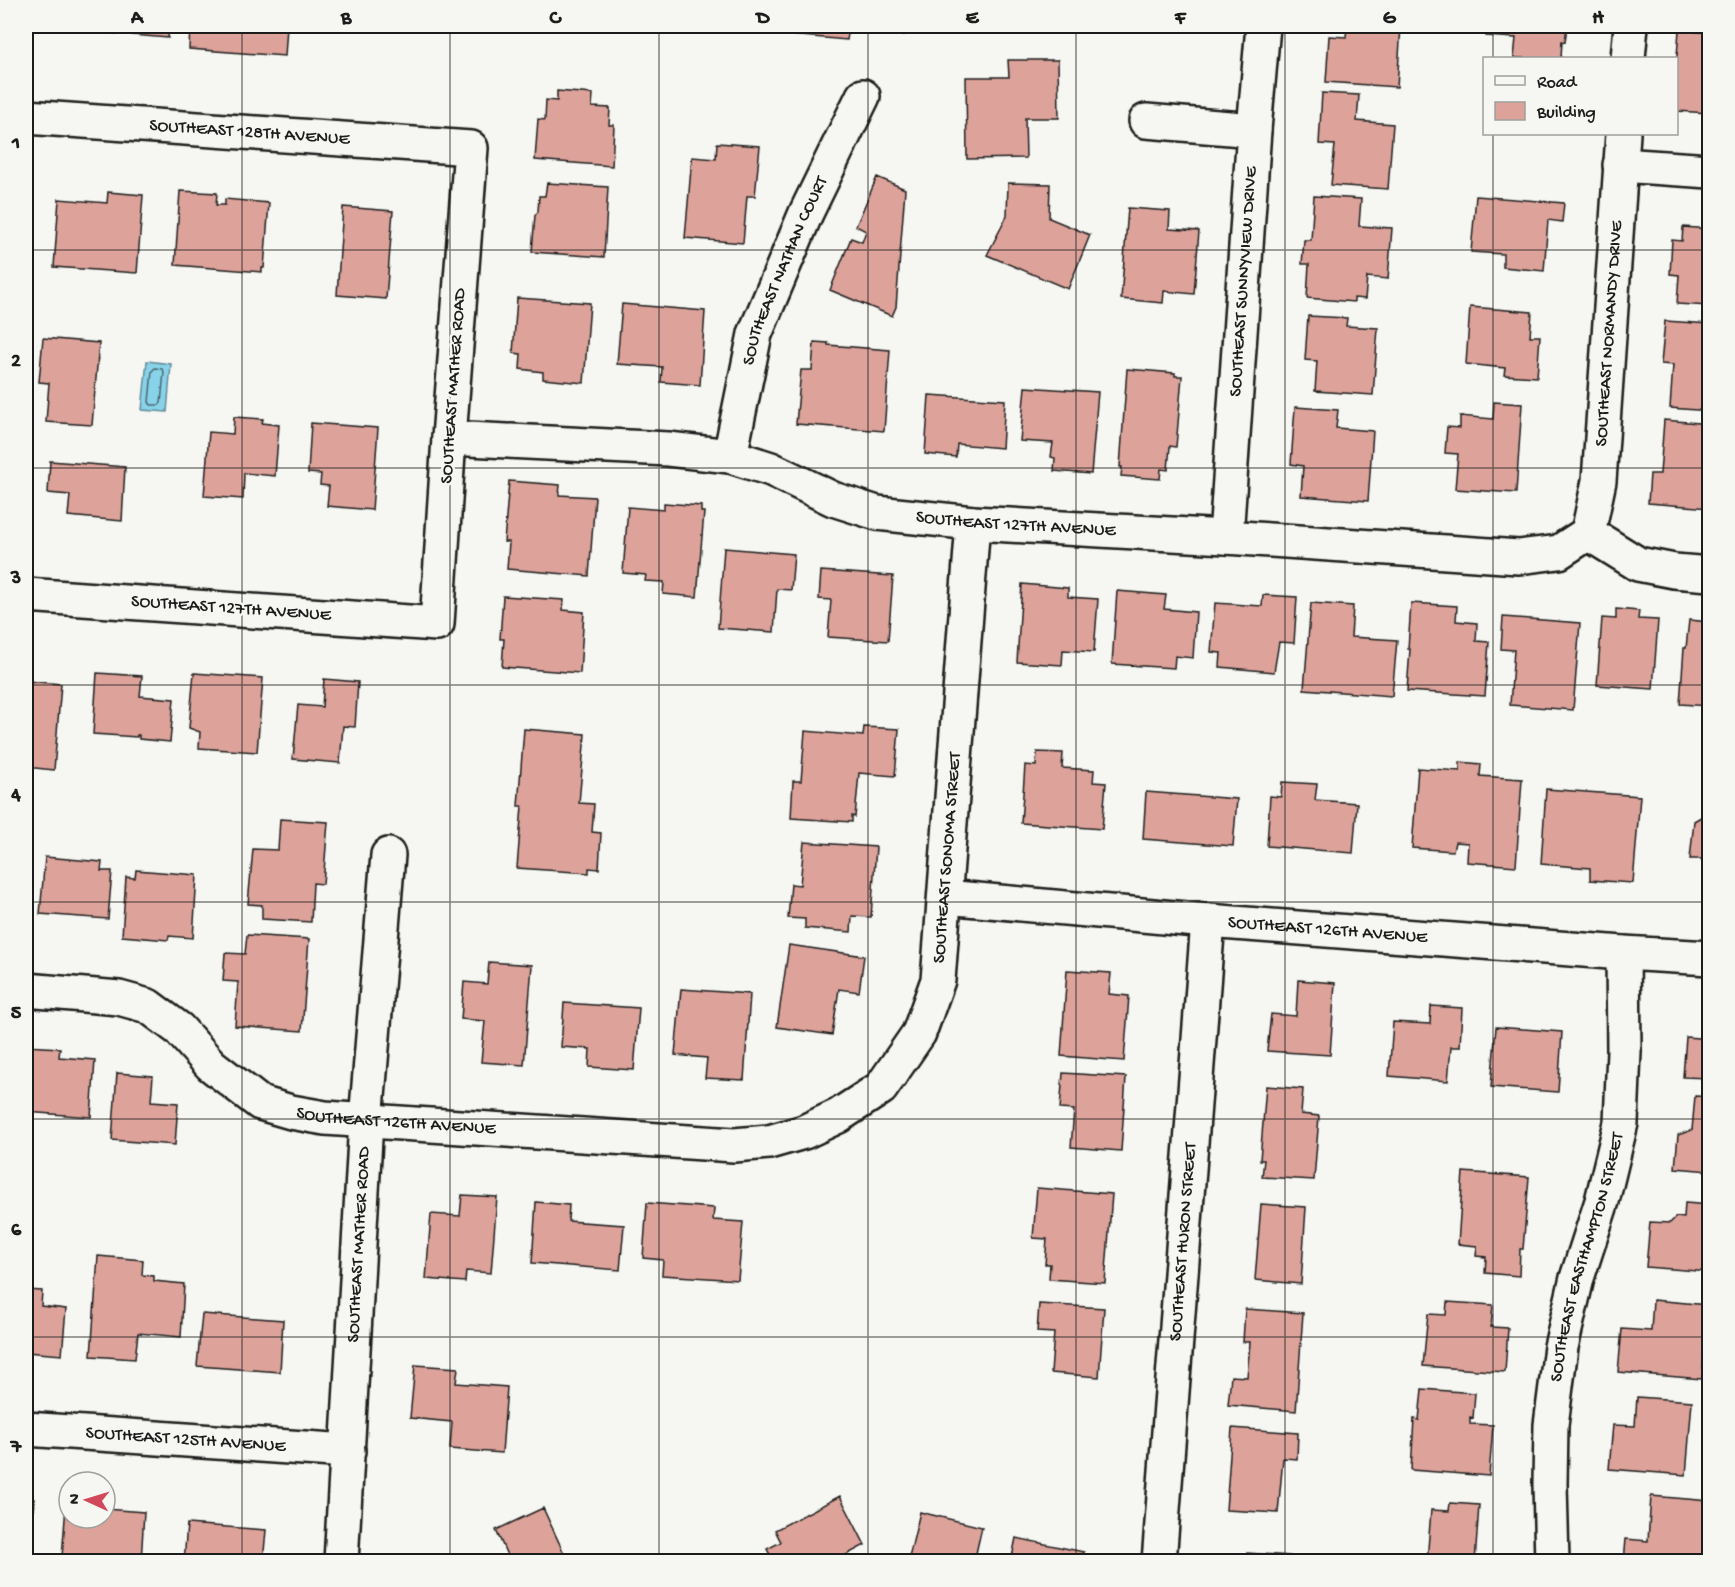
<svg xmlns="http://www.w3.org/2000/svg" width="1735" height="1587" font-family="'Gochi Hand',sans-serif">
	<style>
		.water { fill: #89d3ea; stroke: #5d8a98; stroke-width: 1.5 }
		.lines { fill: none; stroke-linecap: round; stroke-linejoin: round }
		.shore { stroke: #48656e; stroke-width: 1.5 }
		.building { fill: #dda39b; stroke: #1c1c1c; stroke-width: 1.5 }
		.minor-casing { stroke: #1c1c1c; stroke-width: 38 }
		.minor { stroke: #f6f6f2; stroke-width: 33 }
		.grid { fill: none; stroke: #1c1c1c; stroke-width: 1.5; stroke-opacity: 0.55 }
		.labels { text-anchor: middle; dominant-baseline: central; stroke-width: 5; stroke-linejoin: round; paint-order: stroke }
		.street-label { font-size: 18px; fill: #1c1c1c; stroke: #f6f6f2 }
		.neatline { fill: none; stroke: #1c1c1c; stroke-width: 2 }
		.grid-label { font-size: 20px; text-anchor: middle; font-weight: bold; fill: #1c1c1c }
	</style>
	<rect width="100%" height="100%" fill="#f6f6f2"/>
	<filter id="ink" filterUnits="userSpaceOnUse"><feTurbulence type="fractalNoise" baseFrequency=".0167" numOctaves="2"/><feDisplacementMap in="SourceGraphic" scale="12" xChannelSelector="R" yChannelSelector="G"/><feConvolveMatrix kernelMatrix="1 2 1 2 8 2 1 2 1" color-interpolation-filters="sRGB"/></filter>
	<g filter="url(#ink)">
		<path class="water" d="M 147,361 L 171,364 L 167,412 L 142,410 Z"/>
		<g class="lines">
			<path class="shore" d="M 155,368 L 162,369 L 164,372 L 161,403 L 159,405 L 151,405 L 149,402 L 152,371 Z"/>
		</g>
		<path class="building" d="M 79,26 L 120,26 L 120,34 L 79,30 Z
			M 134,26 L 169,26 L 168,38 L 133,35 Z
			M 190,26 L 287,26 L 285,56 L 189,49 Z
			M 791,26 L 849,26 L 847,40 L 790,35 Z
			M 871,26 L 940,26 L 939,31 L 905,29 L 904,35 L 870,32 Z
			M 1347,26 L 1401,26 L 1397,87 L 1326,82 L 1329,36 L 1346,37 Z
			M 1487,26 L 1567,26 L 1565,42 L 1562,41 L 1561,58 L 1514,58 L 1516,38 L 1486,36 Z
			M 1679,30 L 1710,33 L 1710,113 L 1676,111 L 1676,69 Z
			M 1008,60 L 1058,60 L 1059,118 L 1025,118 L 1026,158 L 967,159 L 966,77 L 1009,77 Z
			M 557,91 L 593,94 L 592,107 L 610,108 L 609,125 L 614,125 L 612,166 L 535,160 L 538,119 L 545,120 L 546,100 L 557,101 Z
			M 1322,93 L 1359,95 L 1357,121 L 1393,124 L 1388,189 L 1331,185 L 1335,145 L 1319,144 Z
			M 717,143 L 760,146 L 755,196 L 747,196 L 743,243 L 685,238 L 692,157 L 716,159 Z
			M 877,177 L 905,189 L 896,307 L 892,316 L 830,290 L 851,238 L 862,242 L 866,231 L 856,226 Z
			M 547,183 L 608,187 L 604,257 L 532,252 L 535,215 L 538,212 L 539,196 L 545,196 Z
			M 1008,183 L 1050,184 L 1049,218 L 1090,235 L 1068,289 L 987,255 L 1007,216 Z
			M 180,191 L 217,193 L 216,205 L 225,205 L 225,199 L 269,203 L 264,268 L 262,268 L 262,272 L 175,265 Z
			M 108,192 L 143,195 L 137,273 L 54,267 L 59,199 L 107,203 Z
			M 1314,196 L 1361,199 L 1359,226 L 1392,228 L 1388,279 L 1367,277 L 1365,299 L 1354,298 L 1354,302 L 1307,298 L 1309,264 L 1302,264 L 1304,240 L 1311,240 Z
			M 1476,196 L 1564,203 L 1562,222 L 1548,220 L 1544,271 L 1503,267 L 1503,254 L 1471,252 Z
			M 343,207 L 393,211 L 386,299 L 337,295 Z
			M 1128,208 L 1170,211 L 1169,229 L 1199,231 L 1194,294 L 1164,291 L 1163,303 L 1121,299 Z
			M 1683,227 L 1710,229 L 1710,306 L 1677,304 L 1679,275 L 1670,274 L 1672,240 L 1682,241 Z
			M 517,298 L 590,303 L 584,383 L 543,379 L 543,372 L 520,369 L 521,354 L 513,353 Z
			M 622,304 L 705,311 L 700,385 L 661,382 L 662,367 L 617,364 Z
			M 1470,307 L 1532,312 L 1530,336 L 1540,336 L 1537,377 L 1504,375 L 1505,368 L 1466,364 Z
			M 1308,316 L 1347,318 L 1346,326 L 1378,328 L 1373,395 L 1315,391 L 1317,361 L 1305,360 Z
			M 1665,321 L 1710,324 L 1710,411 L 1670,408 L 1673,365 L 1661,364 Z
			M 43,338 L 99,343 L 92,425 L 46,422 L 49,383 L 39,382 Z
			M 814,342 L 828,343 L 828,345 L 890,350 L 884,431 L 796,424 L 801,370 L 812,370 Z
			M 1127,369 L 1175,373 L 1175,376 L 1182,376 L 1176,447 L 1170,446 L 1168,470 L 1161,469 L 1160,479 L 1121,476 L 1122,467 L 1120,467 Z
			M 1025,387 L 1098,392 L 1091,474 L 1054,471 L 1055,458 L 1051,457 L 1053,443 L 1020,441 Z
			M 929,395 L 1005,400 L 1002,448 L 957,444 L 956,457 L 925,454 Z
			M 1494,402 L 1522,404 L 1516,493 L 1455,489 L 1458,454 L 1445,453 L 1447,427 L 1460,428 L 1460,416 L 1493,419 Z
			M 1295,407 L 1338,410 L 1336,428 L 1373,431 L 1368,501 L 1301,496 L 1303,466 L 1291,464 Z
			M 234,417 L 263,419 L 262,423 L 279,425 L 275,476 L 244,473 L 243,499 L 204,496 L 209,432 L 233,434 Z
			M 1664,420 L 1710,424 L 1710,508 L 1648,503 L 1650,474 L 1660,474 Z
			M 311,423 L 378,428 L 372,510 L 327,506 L 329,486 L 320,485 L 321,474 L 308,473 Z
			M 50,461 L 125,467 L 122,521 L 68,516 L 70,495 L 48,493 Z
			M 509,481 L 560,485 L 559,495 L 595,497 L 589,576 L 507,569 L 509,542 L 504,542 Z
			M 664,503 L 701,506 L 701,512 L 704,512 L 697,597 L 663,594 L 664,582 L 645,581 L 646,575 L 623,573 L 628,507 L 664,510 Z
			M 724,548 L 794,554 L 791,590 L 777,589 L 774,632 L 718,628 Z
			M 821,571 L 893,576 L 888,641 L 828,637 L 831,600 L 819,599 Z
			M 1022,584 L 1068,588 L 1068,597 L 1098,599 L 1094,652 L 1063,650 L 1062,665 L 1017,662 Z
			M 1117,591 L 1166,595 L 1164,609 L 1196,612 L 1193,658 L 1175,656 L 1174,668 L 1112,664 Z
			M 1263,595 L 1297,597 L 1294,643 L 1279,642 L 1274,672 L 1220,667 L 1221,653 L 1211,652 L 1215,603 L 1262,606 Z
			M 503,596 L 564,600 L 563,610 L 584,612 L 580,673 L 502,667 L 504,639 L 500,639 Z
			M 1311,603 L 1353,606 L 1351,637 L 1397,640 L 1392,696 L 1304,689 Z
			M 1411,603 L 1457,606 L 1456,621 L 1477,623 L 1476,641 L 1489,642 L 1485,696 L 1407,691 L 1410,649 L 1408,649 Z
			M 1616,609 L 1639,611 L 1638,619 L 1658,620 L 1653,689 L 1597,685 L 1602,618 L 1616,619 Z
			M 1503,617 L 1580,623 L 1573,710 L 1510,705 L 1514,650 L 1501,649 Z
			M 1689,620 L 1710,622 L 1710,706 L 1680,704 L 1684,648 L 1686,648 Z
			M 97,673 L 142,676 L 140,696 L 174,699 L 170,742 L 139,739 L 139,735 L 137,735 L 137,737 L 93,734 Z
			M 194,673 L 263,678 L 257,752 L 199,748 L 200,732 L 189,728 Z
			M 324,679 L 358,682 L 355,727 L 343,726 L 340,763 L 293,759 L 298,705 L 322,707 Z
			M 26,681 L 61,684 L 54,770 L 26,767 Z
			M 864,727 L 899,729 L 895,776 L 859,773 L 855,817 L 852,816 L 852,822 L 791,818 L 793,781 L 801,781 L 805,731 L 863,736 Z
			M 524,729 L 585,734 L 579,803 L 594,804 L 592,832 L 601,833 L 599,869 L 589,868 L 589,873 L 517,868 L 522,806 L 518,806 Z
			M 1037,752 L 1063,753 L 1062,768 L 1094,770 L 1093,782 L 1106,783 L 1102,829 L 1021,823 L 1025,765 L 1036,766 Z
			M 1460,762 L 1481,764 L 1480,776 L 1522,779 L 1516,866 L 1467,862 L 1468,843 L 1455,842 L 1453,851 L 1412,848 L 1418,768 L 1460,771 Z
			M 1282,782 L 1317,784 L 1315,800 L 1357,803 L 1353,853 L 1267,846 L 1270,796 L 1281,797 Z
			M 1546,789 L 1640,796 L 1633,883 L 1590,880 L 1590,868 L 1541,864 Z
			M 1146,792 L 1237,799 L 1233,846 L 1143,839 Z
			M 1707,797 L 1710,797 L 1710,862 L 1702,861 L 1703,859 L 1690,859 L 1694,821 L 1706,814 Z
			M 280,819 L 328,822 L 323,884 L 313,883 L 311,922 L 262,919 L 262,905 L 248,904 L 253,849 L 278,850 Z
			M 804,842 L 876,847 L 871,917 L 852,916 L 851,932 L 805,928 L 805,919 L 788,918 L 791,884 L 800,885 Z
			M 45,857 L 102,862 L 101,871 L 112,871 L 108,919 L 40,914 Z
			M 136,870 L 197,875 L 193,938 L 169,936 L 168,940 L 122,936 L 126,877 L 135,878 Z
			M 247,935 L 309,939 L 302,1031 L 235,1026 L 238,982 L 223,981 L 225,953 L 245,954 Z
			M 789,945 L 864,956 L 859,992 L 839,989 L 832,1035 L 777,1027 Z
			M 489,962 L 532,965 L 524,1065 L 481,1062 L 485,1021 L 461,1019 L 464,982 L 487,984 Z
			M 1067,970 L 1111,973 L 1109,994 L 1129,996 L 1124,1061 L 1061,1056 Z
			M 1298,980 L 1335,983 L 1330,1055 L 1267,1051 L 1271,1014 L 1296,1016 Z
			M 681,989 L 750,994 L 744,1080 L 705,1078 L 707,1058 L 675,1055 Z
			M 564,1003 L 639,1008 L 634,1070 L 589,1067 L 590,1049 L 561,1047 Z
			M 1431,1006 L 1462,1008 L 1460,1047 L 1451,1047 L 1448,1081 L 1389,1076 L 1393,1022 L 1430,1024 Z
			M 1496,1027 L 1562,1032 L 1558,1092 L 1491,1087 Z
			M 1686,1037 L 1710,1039 L 1710,1078 L 1683,1077 Z
			M 26,1046 L 60,1048 L 59,1057 L 95,1060 L 91,1117 L 26,1112 Z
			M 117,1073 L 153,1076 L 151,1101 L 178,1103 L 175,1145 L 112,1140 Z
			M 1063,1073 L 1126,1077 L 1121,1151 L 1071,1147 L 1074,1110 L 1060,1109 Z
			M 1266,1086 L 1303,1089 L 1301,1114 L 1319,1116 L 1314,1180 L 1262,1177 L 1264,1160 L 1260,1160 Z
			M 1695,1096 L 1710,1097 L 1710,1171 L 1675,1168 L 1678,1135 L 1692,1130 Z
			M 1463,1172 L 1529,1177 L 1523,1249 L 1520,1249 L 1519,1276 L 1485,1273 L 1486,1257 L 1476,1256 L 1477,1246 L 1458,1244 Z
			M 1037,1188 L 1112,1194 L 1105,1283 L 1049,1279 L 1050,1264 L 1045,1264 L 1047,1239 L 1033,1238 Z
			M 462,1195 L 497,1197 L 491,1273 L 466,1271 L 465,1282 L 426,1279 L 431,1214 L 460,1216 Z
			M 536,1202 L 569,1205 L 568,1221 L 624,1225 L 620,1270 L 532,1263 Z
			M 647,1203 L 714,1208 L 713,1220 L 743,1222 L 738,1280 L 662,1275 L 663,1260 L 643,1258 Z
			M 1685,1203 L 1710,1205 L 1710,1272 L 1646,1267 L 1650,1222 L 1670,1223 L 1676,1217 L 1684,1218 Z
			M 1261,1204 L 1306,1207 L 1301,1284 L 1255,1280 Z
			M 98,1256 L 143,1260 L 142,1275 L 154,1276 L 154,1281 L 184,1284 L 181,1337 L 138,1333 L 135,1359 L 91,1356 Z
			M 26,1290 L 42,1291 L 41,1306 L 66,1309 L 62,1355 L 26,1352 Z
			M 1653,1300 L 1708,1305 L 1702,1379 L 1618,1372 L 1622,1329 L 1651,1331 Z
			M 1447,1302 L 1493,1305 L 1491,1327 L 1508,1328 L 1505,1372 L 1423,1366 L 1428,1314 L 1446,1315 Z
			M 1039,1304 L 1104,1308 L 1099,1377 L 1051,1373 L 1054,1333 L 1037,1332 Z
			M 1245,1309 L 1303,1313 L 1296,1411 L 1228,1405 L 1231,1376 L 1247,1377 L 1250,1342 L 1243,1342 Z
			M 202,1314 L 283,1320 L 280,1372 L 197,1366 Z
			M 415,1365 L 458,1368 L 456,1383 L 507,1387 L 502,1453 L 450,1449 L 452,1422 L 410,1418 Z
			M 1422,1389 L 1475,1393 L 1473,1418 L 1470,1417 L 1470,1424 L 1493,1425 L 1489,1476 L 1411,1470 L 1414,1419 L 1419,1420 Z
			M 1637,1397 L 1692,1401 L 1686,1475 L 1609,1469 L 1613,1425 L 1635,1426 Z
			M 1232,1428 L 1298,1433 L 1297,1459 L 1283,1458 L 1278,1513 L 1226,1510 Z
			M 840,1496 L 865,1545 L 833,1562 L 774,1562 L 767,1549 L 781,1542 L 775,1530 Z
			M 1651,1496 L 1710,1501 L 1710,1562 L 1624,1562 L 1626,1539 L 1648,1541 Z
			M 26,1498 L 34,1499 L 30,1562 L 26,1562 Z
			M 1450,1503 L 1479,1505 L 1475,1562 L 1427,1562 L 1431,1510 L 1449,1511 Z
			M 66,1506 L 69,1506 L 69,1518 L 105,1518 L 105,1509 L 144,1512 L 141,1562 L 116,1562 L 62,1557 Z
			M 543,1508 L 568,1562 L 510,1562 L 496,1530 Z
			M 920,1512 L 982,1527 L 974,1562 L 908,1562 Z
			M 187,1524 L 266,1530 L 263,1562 L 184,1562 Z
			M 1016,1538 L 1084,1552 L 1082,1562 L 1011,1562 Z
			M 1247,1553 L 1290,1556 L 1290,1562 L 1236,1562 L 1246,1561 Z"/>
		<g class="lines">
			<g class="minor-casing">
				<g id="minor">
					<path d="M 1628,58 L 1631,26"/>
					<path id="s1" d="M 26,117 L 471,148 L 449,438 L 437,624 L 26,595"/>
					<path d="M 1146,121 L 1254,130"/>
					<path d="M 1620,165 L 1710,171"/>
					<path id="s2" d="M 449,438 L 668,449 L 730,456 L 771,469 L 833,499 L 877,513 L 973,523 L 1226,537 L 1519,557 L 1559,552 L 1588,533"/>
					<path id="s3" d="M 730,456 L 755,334 L 806,213 L 863,96"/>
					<path id="s4" d="M 1588,533 L 1599,481 L 1623,134"/>
					<path d="M 1588,533 L 1638,564 L 1674,571 L 1710,574"/>
					<path id="s5" d="M 1226,537 L 1254,130 L 1263,26"/>
					<path id="s6" d="M 945,897 L 1208,921 L 1623,953 L 1710,958"/>
					<path id="s7" d="M 26,990 L 119,998 L 148,1006 L 179,1029 L 211,1065 L 260,1103 L 291,1112 L 325,1118 L 734,1145 L 769,1142 L 804,1132 L 838,1116 L 881,1088 L 919,1033 L 938,980 L 973,523"/>
					<path id="s8" d="M 26,1429 L 348,1451"/>
					<path id="s9" d="M 341,1562 L 366,1121 L 388,855"/>
					<path id="s10" d="M 1159,1562 L 1208,921"/>
					<path id="s11" d="M 1552,1562 L 1550,1484 L 1551,1425 L 1561,1347 L 1577,1278 L 1602,1201 L 1621,1123 L 1624,1051 L 1623,953"/>
				</g>
			</g>
			<use href="#minor" class="minor"/>
		</g>
	</g>
	<path class="grid" d="M 242,26 L 242,1562M 450,26 L 450,1562M 659,26 L 659,1562M 868,26 L 868,1562M 1076,26 L 1076,1562M 1285,26 L 1285,1562M 1493,26 L 1493,58M 1493,134 L 1493,1562M 26,250 L 1710,250M 26,468 L 1710,468M 26,685 L 1710,685M 26,902 L 1710,902M 26,1119 L 1710,1119M 26,1337 L 1710,1337"/>
	<g class="labels">
		<g class="street-label">
			<text stroke="none"><textPath href="#s1" startOffset="224">SOUTHEAST 128TH AVENUE</textPath></text>
			<text stroke="none"><textPath href="#s3" startOffset="194">SOUTHEAST NATHAN COURT</textPath></text>
			<text stroke="none"><textPath href="#s5" startOffset="256">SOUTHEAST SUNNYVIEW DRIVE</textPath></text>
			<text stroke="none"><textPath href="#s4" startOffset="201">SOUTHEAST NORMANDY DRIVE</textPath></text>
			<text transform="translate(454 386) rotate(-86)">SOUTHEAST MATHER ROAD</text>
			<text stroke="none"><textPath href="#s2" startOffset="579">SOUTHEAST 127TH AVENUE</textPath></text>
			<text transform="translate(231 609) rotate(4)">SOUTHEAST 127TH AVENUE</text>
			<text stroke="none"><textPath href="#s7" startOffset="1155">SOUTHEAST SONOMA STREET</textPath></text>
			<text stroke="none"><textPath href="#s6" startOffset="384">SOUTHEAST 126TH AVENUE</textPath></text>
			<text stroke="none"><textPath href="#s7" startOffset="410">SOUTHEAST 126TH AVENUE</textPath></text>
			<text stroke="none"><textPath href="#s10" startOffset="321">SOUTHEAST HURON STREET</textPath></text>
			<text stroke="none"><textPath href="#s9" startOffset="318">SOUTHEAST MATHER ROAD</textPath></text>
			<text stroke="none"><textPath href="#s11" startOffset="309">SOUTHEAST EASTHAMPTON STREET</textPath></text>
			<text stroke="none"><textPath href="#s8" startOffset="160">SOUTHEAST 125TH AVENUE</textPath></text>
		</g>
	</g>
	<rect width="1735" height="1587" fill="none" stroke="#f6f6f2" stroke-width="66"/>
	<rect x="1483" y="57" width="195" height="78" fill="#f6f6f2" stroke="#9f9f9c" stroke-width="1.5"/>
	<rect x="1495" y="76" width="30" height="9" fill="#f6f6f2" stroke="#9f9f9c" stroke-width="1.5"/>
	<text x="1537" y="87" font-size="18" fill="#1c1c1c">Road</text>
	<rect x="1495" y="102" width="30" height="18" fill="#dda39b" stroke="#9f9f9c" stroke-width="1.5"/>
	<text x="1537" y="117" font-size="18" fill="#1c1c1c">Building</text>
	<g transform="translate(87 1500) rotate(274)"><circle r="28" fill="#f6f6f2" stroke="#9f9f9c" stroke-width="1.5"/>
	<path d="M0-4.5L10 22L0 15L-10 22Z" fill="#d1495b"/>
	<text y="-9" font-size="16" font-weight="bold" text-anchor="middle" fill="#1c1c1c">N</text>
	</g>
	<rect x="33" y="33" width="1669" height="1521" class="neatline"/>
	<g class="grid-label">
		<text x="137" y="23">A</text>
		<text x="346" y="23">B</text>
		<text x="555" y="23">C</text>
		<text x="763" y="23">D</text>
		<text x="972" y="23">E</text>
		<text x="1180" y="23">F</text>
		<text x="1389" y="23">G</text>
		<text x="1598" y="23">H</text>
		<text x="16" y="148">1</text>
		<text x="16" y="366">2</text>
		<text x="16" y="583">3</text>
		<text x="16" y="800">4</text>
		<text x="16" y="1018">5</text>
		<text x="16" y="1235">6</text>
		<text x="16" y="1452">7</text>
	</g>
</svg>
